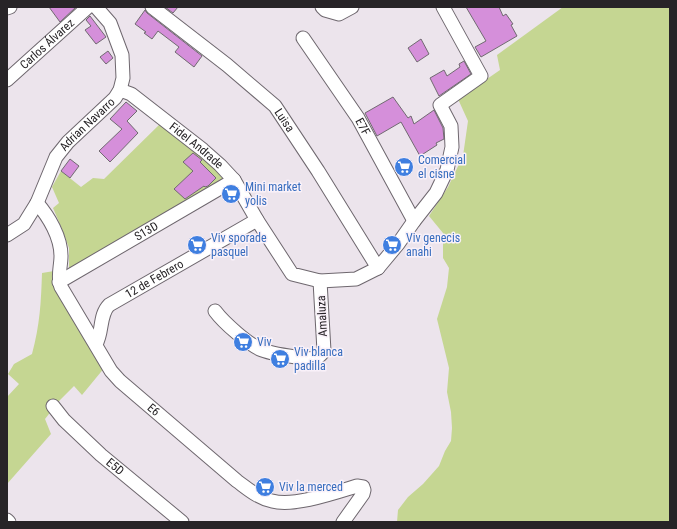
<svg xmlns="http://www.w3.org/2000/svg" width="677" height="529" font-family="'Roboto Condensed',sans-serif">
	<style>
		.green { fill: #c5d692 }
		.building { fill: #d58fda; stroke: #716a71 }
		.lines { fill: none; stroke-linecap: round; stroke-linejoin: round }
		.minor-casing { stroke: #6e676e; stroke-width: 15 }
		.minor { stroke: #fff; stroke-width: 13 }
		.labels { text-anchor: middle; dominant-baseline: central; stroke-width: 3; stroke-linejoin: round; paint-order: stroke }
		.street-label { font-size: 12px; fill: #272427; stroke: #f9f1f9 }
		.shop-label { font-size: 12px; fill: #366cbe; stroke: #f9f1f9; text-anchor: start }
	</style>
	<rect width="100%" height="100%" fill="#ece4ec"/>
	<path class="green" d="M 563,7 L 670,7 L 670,522 L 397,522 L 398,510 L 408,497 L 423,484 L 439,466 L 445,451 L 451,441 L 452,428 L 451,412 L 447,392 L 449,368 L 437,319 L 447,287 L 449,268 L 443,258 L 443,233 L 429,216 L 448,187 L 463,156 L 468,121 L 458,99 L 500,70 L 497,55 Z
		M 161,123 L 219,168 L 227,181 L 69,274 L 69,248 L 62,229 L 53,208 L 59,203 L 52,187 L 61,171 L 81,187 L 93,178 L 104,179 Z
		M 54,271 L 105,367 L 82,395 L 74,386 L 60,400 L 45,419 L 51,434 L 7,484 L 7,397 L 19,384 L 8,374 L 14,364 L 32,354 C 40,324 41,303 42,273 Z"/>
	<path class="building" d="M 49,7 L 76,7 L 60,22 Z
		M 165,7 L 178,7 L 173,13 Z
		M 466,7 L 499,7 L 503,16 L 506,14 L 513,24 L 511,25 L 517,36 L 481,57 L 475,47 L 486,41 Z
		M 145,10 L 147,13 L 202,56 L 194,67 L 175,52 L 179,47 L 158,31 L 152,39 L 144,33 L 146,32 L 135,24 Z
		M 90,16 L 106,37 L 96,44 L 85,30 L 91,26 L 86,20 Z
		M 421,39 L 429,54 L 417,62 L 408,48 Z
		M 108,51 L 113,58 L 106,64 L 100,57 Z
		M 464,61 L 471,74 L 439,96 L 430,78 L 444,70 L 447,76 L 460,67 L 459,64 Z
		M 393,97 L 408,118 L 411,116 L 414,124 L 434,110 L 443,128 L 444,139 L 436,143 L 437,145 L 420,156 L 401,122 L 377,136 L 365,113 Z
		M 126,102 L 137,111 L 127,121 L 138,133 L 110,162 L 99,151 L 122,129 L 110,119 Z
		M 193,153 L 202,160 L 200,162 L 216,178 L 208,186 L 205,187 L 204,186 L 185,199 L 174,189 L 193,171 L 183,162 Z
		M 70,159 L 79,166 L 70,178 L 61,171 Z"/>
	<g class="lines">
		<g class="minor-casing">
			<g id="minor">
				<path id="s1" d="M 152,7 L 227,65 L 275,106 L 318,171 L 378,268"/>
				<path d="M 322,7 L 325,10 L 339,14 L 352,7"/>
				<path d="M 7,8 L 10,7"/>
				<path id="s2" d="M 303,38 L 358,118 L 414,221"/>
				<path id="s3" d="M 7,80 L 88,7"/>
				<path id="s4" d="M 120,90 L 131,94 L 203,150 L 220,165 L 234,180 L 257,220 L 292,274 L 320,281 L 356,279 L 378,268 L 398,244 L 414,221 L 436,193 L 447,170 L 452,147 L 451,126 L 440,105 L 481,76 L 443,7"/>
				<path id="s5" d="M 37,203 C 49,217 61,237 61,256 C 61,267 57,277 61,287 L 111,371 L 120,381 L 237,481 C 248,489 258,498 272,501 C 294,507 334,493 357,486 L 363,487 L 364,490 L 363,494 L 343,522"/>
				<path id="s6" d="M 7,235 L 24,224 L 37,203 L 56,157 L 68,142 L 115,98 L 120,90 L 123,78 L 122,55 L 110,23 L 96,7"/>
				<path id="s7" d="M 59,282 L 234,180"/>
				<path d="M 215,311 C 224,323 249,345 262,350 C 275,355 297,357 311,359 C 318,358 320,356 324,351 L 320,281"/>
				<path id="s8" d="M 96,344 C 103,332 99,315 109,305 L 257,220"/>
				<path id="s9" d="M 53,406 L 64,420 L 101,455 L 182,522"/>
				<path d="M 7,520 L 9,522"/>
			</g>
		</g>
		<use href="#minor" class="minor"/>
	</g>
	<defs>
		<g id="supermarket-disc" transform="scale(1)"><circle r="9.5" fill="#3f7fe0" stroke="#f9f1f9"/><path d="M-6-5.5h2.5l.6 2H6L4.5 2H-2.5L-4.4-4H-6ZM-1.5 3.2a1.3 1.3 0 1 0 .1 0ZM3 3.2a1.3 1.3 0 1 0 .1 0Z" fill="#fff"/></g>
	</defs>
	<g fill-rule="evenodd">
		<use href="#supermarket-disc" x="404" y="167"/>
		<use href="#supermarket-disc" x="231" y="194"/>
		<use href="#supermarket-disc" x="197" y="245"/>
		<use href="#supermarket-disc" x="392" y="245"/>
		<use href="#supermarket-disc" x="243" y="342"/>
		<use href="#supermarket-disc" x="280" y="359"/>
		<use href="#supermarket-disc" x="265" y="487"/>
	</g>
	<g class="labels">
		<g class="street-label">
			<text stroke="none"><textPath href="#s3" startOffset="54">Carlos Álvarez</textPath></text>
			<text stroke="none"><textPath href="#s1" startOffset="175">Luisa</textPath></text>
			<text stroke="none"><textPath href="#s6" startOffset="140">Adrian Navarro</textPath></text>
			<text stroke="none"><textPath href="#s2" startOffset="107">E7F</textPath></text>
			<text stroke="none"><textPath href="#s4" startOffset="95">Fidel Andrade</textPath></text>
			<text stroke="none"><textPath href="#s7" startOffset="101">S13D</textPath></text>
			<text stroke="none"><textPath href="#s8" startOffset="94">12 de Febrero</textPath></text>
			<text transform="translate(322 316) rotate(-93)">Amaluza</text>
			<text stroke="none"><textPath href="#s5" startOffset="246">E6</textPath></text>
			<text stroke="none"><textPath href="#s9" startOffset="87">E5D</textPath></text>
		</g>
		<g class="shop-label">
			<text x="418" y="160">Comercial<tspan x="418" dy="14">el cisne</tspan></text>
			<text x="245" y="187">Mini market<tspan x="245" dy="14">yolis</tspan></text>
			<text x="211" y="238">Viv sporade<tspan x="211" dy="14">pasquel</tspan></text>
			<text x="406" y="238">Viv genecis<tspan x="406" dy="14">anahi</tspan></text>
			<text x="257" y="342">Viv</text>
			<text x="294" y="352">Viv blanca<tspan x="294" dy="14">padilla</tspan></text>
			<text x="279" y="487">Viv la merced</text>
		</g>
	</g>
	<rect width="677" height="529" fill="none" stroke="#272427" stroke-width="16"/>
</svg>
